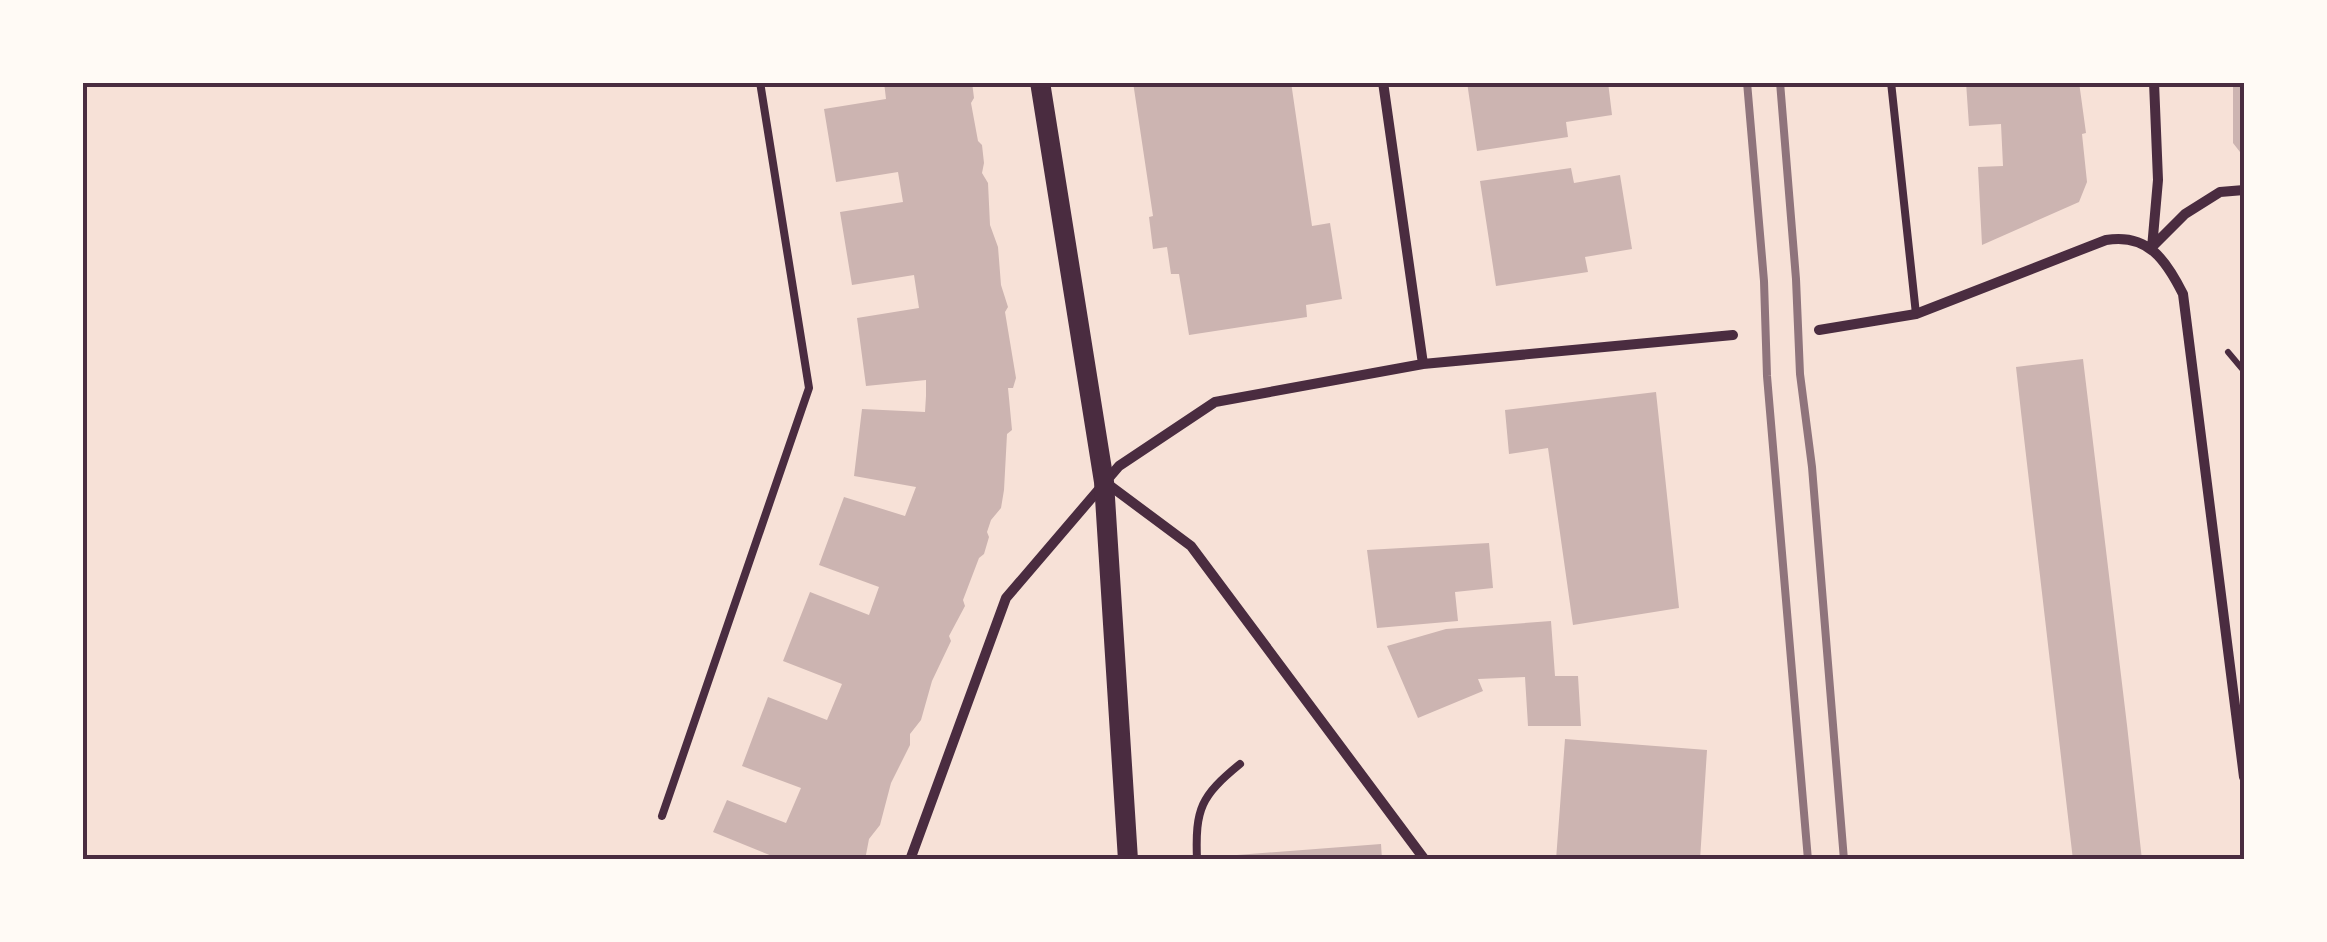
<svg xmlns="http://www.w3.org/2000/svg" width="2327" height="942" font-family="'Exo 2',sans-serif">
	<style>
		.building { fill: #ccb4b1 }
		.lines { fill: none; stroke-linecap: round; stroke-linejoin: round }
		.path { stroke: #4a2c40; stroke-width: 6 }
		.service { stroke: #4a2c40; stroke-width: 8 }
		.minor { stroke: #4a2c40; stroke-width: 10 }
		.secondary { stroke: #4a2c40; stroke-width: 20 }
		.rail { stroke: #8f747c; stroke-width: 8 }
		.neatline { fill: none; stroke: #4a2c40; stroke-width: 4 }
	</style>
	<rect width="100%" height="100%" fill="#f7e1d7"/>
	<path class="building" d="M 884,82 L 972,82 L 974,98 L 971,103 L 978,141 L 982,145 L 984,163 L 982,173 L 988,183 L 990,225 L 998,247 L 1001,285 L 1008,307 L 1005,312 L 1016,378 L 1013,388 L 1008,388 L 1012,430 L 1007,434 L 1004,490 L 1001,508 L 991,520 L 987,532 L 989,537 L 984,554 L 979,558 L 963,600 L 965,606 L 949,636 L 951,641 L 932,681 L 921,720 L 910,734 L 910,745 L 891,783 L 880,825 L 869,839 L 865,860 L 782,860 L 713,832 L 727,800 L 786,823 L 801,788 L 742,766 L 768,697 L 827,720 L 842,684 L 783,661 L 810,592 L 869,615 L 879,587 L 819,565 L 844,497 L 905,516 L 916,487 L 854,476 L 862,409 L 925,412 L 926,396 L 926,380 L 866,386 L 857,318 L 919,308 L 914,275 L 852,285 L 840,212 L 903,202 L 898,172 L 836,182 L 824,109 L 886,99 Z
		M 1133,82 L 1291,82 L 1312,226 L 1330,223 L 1342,299 L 1306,305 L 1307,317 L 1189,335 L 1179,274 L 1171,274 L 1167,247 L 1153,249 L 1149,217 L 1153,216 Z
		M 1467,82 L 1608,82 L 1612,115 L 1566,122 L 1568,137 L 1477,151 Z
		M 1966,82 L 2079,82 L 2086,133 L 2082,134 L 2087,182 L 2079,202 L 1982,245 L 1978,167 L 2003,166 L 2001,124 L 1969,126 Z
		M 2233,82 L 2244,82 L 2244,152 L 2240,152 L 2233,143 Z
		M 1571,168 L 1574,183 L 1620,175 L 1632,249 L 1585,257 L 1588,272 L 1496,286 L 1480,181 Z
		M 2083,359 L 2127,725 L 2142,860 L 2073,860 L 2021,412 L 2016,367 Z
		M 1656,392 L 1679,608 L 1573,625 L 1548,448 L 1509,454 L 1505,410 Z
		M 1489,543 L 1493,588 L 1455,592 L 1458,621 L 1377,628 L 1367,550 Z
		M 1551,621 L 1555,676 L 1578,676 L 1581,726 L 1528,726 L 1525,677 L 1478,679 L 1483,691 L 1418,718 L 1387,646 L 1446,629 Z
		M 1565,739 L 1707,750 L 1700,860 L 1653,856 L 1653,860 L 1556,860 Z
		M 1381,844 L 1382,860 L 1224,860 L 1224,856 Z"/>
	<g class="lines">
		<path class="path" d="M 2228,352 L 2244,371"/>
		<path class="service" d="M 1891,82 L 1916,314
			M 662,816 L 809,388 L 760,82
			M 1197,860 C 1195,808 1201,796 1240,764"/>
		<path class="minor" d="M 1383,82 L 1423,364
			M 2152,247 L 2185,214 L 2220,192 L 2244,190
			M 2152,248 L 2158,180 L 2154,82
			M 1819,330 L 1916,314 L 2106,240 C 2148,233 2166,260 2183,294 L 2244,777
			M 1105,482 L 1191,546 L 1425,860
			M 910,860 L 1006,598 L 1119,466 L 1215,402 L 1423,364 L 1733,335"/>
		<path class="secondary" d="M 1040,82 L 1104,482 L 1128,860"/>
		<path class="rail" d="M 1747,82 L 1764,281 L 1767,376 L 1808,860
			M 1780,82 L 1796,279 L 1800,374 L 1812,467 L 1844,860"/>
	</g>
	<rect width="2327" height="942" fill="none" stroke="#fffaf5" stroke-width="170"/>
	<rect x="85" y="85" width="2157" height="772" class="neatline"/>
</svg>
